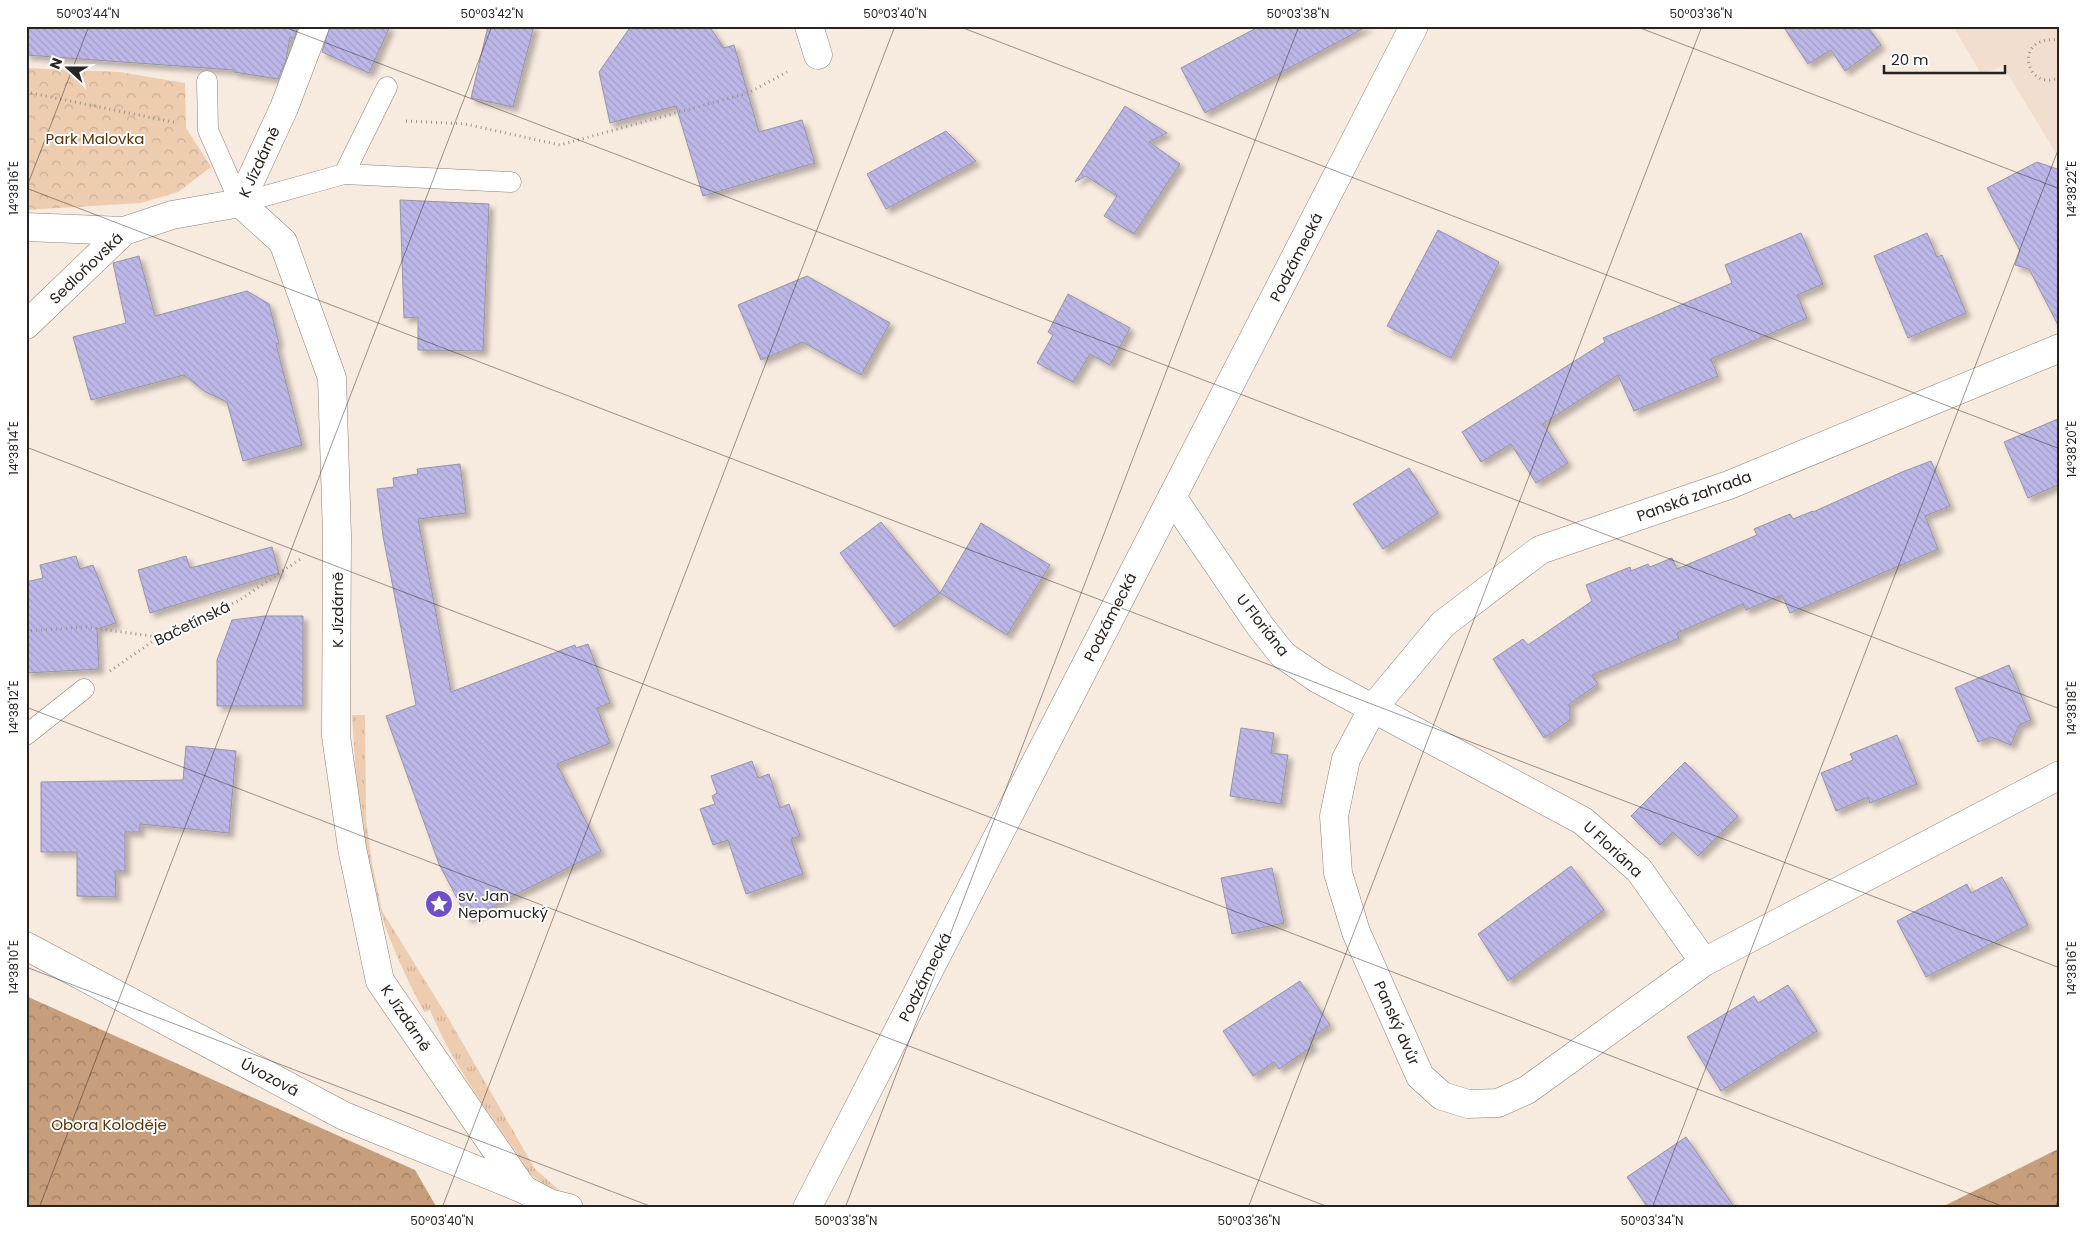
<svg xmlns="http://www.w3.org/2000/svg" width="2086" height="1234" font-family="Poppins,sans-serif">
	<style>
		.built { fill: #f2dece }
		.grass { fill: url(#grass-tufts) }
		.forest { fill: url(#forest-crowns) }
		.park { fill: url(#park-crowns) }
		.building { fill: url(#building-back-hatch); stroke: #9695a3; filter: url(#shadow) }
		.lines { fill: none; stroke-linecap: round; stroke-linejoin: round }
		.service-casing { stroke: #8c8077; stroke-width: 21 }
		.minor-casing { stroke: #8c8077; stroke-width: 29 }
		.path { stroke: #9b928a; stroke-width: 3; stroke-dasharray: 1 4; stroke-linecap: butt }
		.service { stroke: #fff; stroke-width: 20 }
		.minor { stroke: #fff; stroke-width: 28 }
		.ticks { fill: none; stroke: #27231f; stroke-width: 1; stroke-opacity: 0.45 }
		.labels { text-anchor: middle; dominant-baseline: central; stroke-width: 4; stroke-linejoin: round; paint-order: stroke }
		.park-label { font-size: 15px; fill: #583003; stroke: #fff }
		.street-label { font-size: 15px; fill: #27231f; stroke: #fff }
		.poi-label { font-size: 15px; fill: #27231f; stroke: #fff; text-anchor: start }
		.neatline { fill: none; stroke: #27231f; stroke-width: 2 }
		.ticks-label { font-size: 12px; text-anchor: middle; fill: #27231f }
	</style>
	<defs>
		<pattern id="grass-tufts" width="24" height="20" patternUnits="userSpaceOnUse" patternTransform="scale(1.25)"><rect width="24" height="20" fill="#edccb0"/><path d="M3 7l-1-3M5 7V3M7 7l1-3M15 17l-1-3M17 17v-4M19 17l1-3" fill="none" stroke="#cbaf97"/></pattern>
		<pattern id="forest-crowns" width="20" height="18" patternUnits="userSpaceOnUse" patternTransform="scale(1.25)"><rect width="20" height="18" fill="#c79e7b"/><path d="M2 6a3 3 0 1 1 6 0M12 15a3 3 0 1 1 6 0" fill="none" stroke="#a28064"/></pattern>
		<pattern id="park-crowns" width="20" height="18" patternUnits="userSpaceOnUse" patternTransform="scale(1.25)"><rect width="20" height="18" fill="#edccb0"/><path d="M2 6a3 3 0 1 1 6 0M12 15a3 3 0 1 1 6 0" fill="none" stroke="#cbaf97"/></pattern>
		<pattern id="building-back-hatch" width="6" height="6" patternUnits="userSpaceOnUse" patternTransform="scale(1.25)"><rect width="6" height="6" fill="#bdb7e8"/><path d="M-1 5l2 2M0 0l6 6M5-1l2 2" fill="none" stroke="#a29dc7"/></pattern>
		<filter id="shadow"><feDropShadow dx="4.5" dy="4.5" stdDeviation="2.5" flood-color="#0004"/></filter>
	</defs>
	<rect width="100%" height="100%" fill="#f7eadf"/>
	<path class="built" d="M 1953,26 L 2060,26 L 2060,160 L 2003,66 L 1981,74 Z"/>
	<path class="grass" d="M 352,715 L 365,715 L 366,820 L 372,863 L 382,911 L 450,1021 L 535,1169 L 560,1191 C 544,1186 532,1176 520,1165 L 523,1162 C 489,1113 453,1065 430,1010 L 424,1012 C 407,979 391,946 380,910 C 361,848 356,781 352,715 Z"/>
	<path class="forest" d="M 26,996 L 415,1170 L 437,1208 L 26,1208 Z
		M 2060,1148 L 2060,1208 L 1940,1208 Z"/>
	<path class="park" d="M 26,68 L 119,72 L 185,83 L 186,128 L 211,167 L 178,192 L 141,203 L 26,210 Z"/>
	<path class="building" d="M 26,26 L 298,26 L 294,39 L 290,37 L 286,60 L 278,79 L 234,72 L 234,70 L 26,55 Z
		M 330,26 L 390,26 L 369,73 L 322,52 Z
		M 488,26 L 534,26 L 513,107 L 471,98 Z
		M 631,26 L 709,26 L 724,48 L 734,45 L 759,132 L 802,120 L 815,163 L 703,196 L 676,106 L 610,123 L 599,72 Z
		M 1260,26 L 1368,26 L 1205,113 L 1181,68 Z
		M 1783,26 L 1867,26 L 1881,45 L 1845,71 L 1831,50 L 1808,64 Z
		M 1125,106 L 1167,133 L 1149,142 L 1180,164 L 1134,234 L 1104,216 L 1117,196 L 1086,176 L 1075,182 Z
		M 946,131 L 976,161 L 886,209 L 867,174 Z
		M 2037,162 L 2060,170 L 2060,329 L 2029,269 L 2015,265 L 2020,251 L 1987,188 Z
		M 400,200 L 489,204 L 483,351 L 418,350 L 418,317 L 404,318 Z
		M 1438,230 L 1499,262 L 1451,358 L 1387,326 Z
		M 1801,233 L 1823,284 L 1797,295 L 1807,318 L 1711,359 L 1718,376 L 1634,411 L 1618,375 L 1543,424 L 1568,463 L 1536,483 L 1511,444 L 1481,462 L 1462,432 L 1605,342 L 1603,338 L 1732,283 L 1725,265 Z
		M 1927,233 L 1937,257 L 1942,255 L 1966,313 L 1908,338 L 1874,256 Z
		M 139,256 L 155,316 L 247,291 L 269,304 L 279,343 L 276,344 L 302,445 L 243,461 L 227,402 L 204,391 L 184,375 L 91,400 L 73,337 L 126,323 L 113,263 Z
		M 807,276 L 890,323 L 861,375 L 803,342 L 761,360 L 738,305 Z
		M 1068,294 L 1130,328 L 1110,365 L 1090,354 L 1073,382 L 1037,363 L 1053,335 L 1048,332 Z
		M 2060,418 L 2060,484 L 2028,498 L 2004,442 Z
		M 1931,461 L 1950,506 L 1925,516 L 1938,549 L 1790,613 L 1782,595 L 1746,610 L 1743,604 L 1677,633 L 1679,638 L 1592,675 L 1598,684 L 1568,705 L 1570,707 L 1570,720 L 1544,738 L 1493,659 L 1523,639 L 1528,645 L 1592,601 L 1586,585 L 1630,567 L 1631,571 L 1648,564 L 1650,567 L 1672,558 L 1677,569 L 1757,535 L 1754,529 L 1790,514 L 1793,519 L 1813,511 L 1813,512 L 1902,472 Z
		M 460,464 L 466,513 L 418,519 L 451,692 L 575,645 L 576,648 L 588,644 L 610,703 L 597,708 L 610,743 L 557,764 L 601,851 L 468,919 L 439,864 L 386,716 L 416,705 L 383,536 L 377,489 L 394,487 L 393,478 L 418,474 L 417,469 Z
		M 1409,468 L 1438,513 L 1383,549 L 1353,504 Z
		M 881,522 L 940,593 L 894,627 L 840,553 Z
		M 981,523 L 1050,565 L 1007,635 L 940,593 Z
		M 272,547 L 279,573 L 150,613 L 138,570 L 186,556 L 190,568 Z
		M 76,556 L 80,569 L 93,565 L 116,623 L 97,629 L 99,669 L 26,673 L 26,582 L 43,578 L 40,565 Z
		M 265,616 L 303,616 L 303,706 L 217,706 L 217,660 L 232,620 Z
		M 2009,665 L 2031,720 L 2019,725 L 2011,745 L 1991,737 L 1978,742 L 1955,688 Z
		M 1241,728 L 1274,733 L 1271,753 L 1288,755 L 1281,804 L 1230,796 Z
		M 1897,735 L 1917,784 L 1870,803 L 1868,797 L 1836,811 L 1821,773 L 1853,760 L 1850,754 Z
		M 186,746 L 236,751 L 229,833 L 140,824 L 140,832 L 125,832 L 125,871 L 115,871 L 116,897 L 77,896 L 77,852 L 41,852 L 41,782 L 183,780 Z
		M 752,761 L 758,778 L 769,774 L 780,808 L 789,804 L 800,836 L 791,839 L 803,874 L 746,894 L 728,840 L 713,845 L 700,809 L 715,804 L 712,796 L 717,793 L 711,776 Z
		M 1685,762 L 1738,816 L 1698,856 L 1673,832 L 1660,845 L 1631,816 Z
		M 1571,866 L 1604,910 L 1508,981 L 1478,934 Z
		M 1272,868 L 1284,923 L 1232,934 L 1221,878 Z
		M 2002,877 L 2028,925 L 1926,977 L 1897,921 L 1967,884 L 1971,893 Z
		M 1300,981 L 1330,1025 L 1309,1039 L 1313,1046 L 1279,1069 L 1274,1062 L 1253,1076 L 1223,1031 Z
		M 1788,985 L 1817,1031 L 1721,1091 L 1687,1037 L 1754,996 L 1758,1003 Z
		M 1686,1137 L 1735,1208 L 1648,1208 L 1627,1177 Z"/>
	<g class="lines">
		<g class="service-casing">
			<path id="service" d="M 207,81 L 208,130 L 240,203 L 344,174 L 387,87
				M 344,174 L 511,182
				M 26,735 L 84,689"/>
		</g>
		<g class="minor-casing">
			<path id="minor" d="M 809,26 L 818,55
				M 240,203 L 283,242 L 332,378 L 337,535 L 336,736 L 352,848 L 380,981 L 523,1189
				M 240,203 L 284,108 L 315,26
				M 26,227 L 124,231
				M 26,325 L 124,231 L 172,215 L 240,203
				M 2060,348 L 1729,485 L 1540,550 L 1443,624 L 1373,708 L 1346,759 L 1334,816 L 1338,873 L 1356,932 L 1420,1076 L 1442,1096 L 1468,1104 L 1498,1103 L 1527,1090 L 1704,962 L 2060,775
				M 1172,497 L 1260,626 L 1283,655 L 1318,679 L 1583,821 L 1639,870 L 1704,962
				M 26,946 L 344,1116 L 523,1189 L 549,1203 L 569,1208
				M 807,1208 L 1414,26"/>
		</g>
		<path class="path" d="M 2060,40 C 2015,35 2025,81 2048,80 C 2052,80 2056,79 2060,78
			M 26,92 L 178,123
			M 406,121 L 465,124 L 560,145 L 748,93 L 787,72
			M 26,631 L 86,627 L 158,637
			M 110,671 L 159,637 L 238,601 L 302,558"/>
		<use href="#service" class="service"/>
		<use href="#minor" class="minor"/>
	</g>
	<path class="ticks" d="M 282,26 L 2060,709M 958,26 L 2060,449M 1635,26 L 2060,189M 26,188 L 2060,968M 26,189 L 89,26M 26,447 L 2007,1208M 26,707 L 1331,1208M 26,967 L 655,1208M 39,1208 L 492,26M 442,1208 L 895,26M 845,1208 L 1299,26M 1248,1208 L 1702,26M 1652,1208 L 2060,145M 2055,1208 L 2060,1195"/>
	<defs>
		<g id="sight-disc" transform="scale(1.4375)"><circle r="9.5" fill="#6e4fc8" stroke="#fff"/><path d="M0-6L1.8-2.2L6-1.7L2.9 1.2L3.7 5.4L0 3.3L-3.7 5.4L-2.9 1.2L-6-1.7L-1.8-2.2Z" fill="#fff"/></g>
	</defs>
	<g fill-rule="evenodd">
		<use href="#sight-disc" x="439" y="904"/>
	</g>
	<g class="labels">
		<g class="park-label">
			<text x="95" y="138">Park Malovka</text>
			<text x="109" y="1124">Obora Koloděje</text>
		</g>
		<g class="street-label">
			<text transform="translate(259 162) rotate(-65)">K Jízdárně</text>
			<text transform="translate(1296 257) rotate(-63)">Podzámecká</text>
			<text transform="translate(86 268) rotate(-44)">Sedloňovská</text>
			<text transform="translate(1694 496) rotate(-20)">Panská zahrada</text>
			<text transform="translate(337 610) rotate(-90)">K Jízdárně</text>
			<text transform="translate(1110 617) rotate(-63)">Podzámecká</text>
			<text transform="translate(192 623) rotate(-26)">Bačetínská</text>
			<text transform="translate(1263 625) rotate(52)">U Floriána</text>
			<text transform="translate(1613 849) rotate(43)">U Floriána</text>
			<text transform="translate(925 977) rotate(-63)">Podzámecká</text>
			<text transform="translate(406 1018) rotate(56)">K Jízdárně</text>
			<text transform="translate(1397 1023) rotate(66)">Panský dvůr</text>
			<text transform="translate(270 1077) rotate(28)">Úvozová</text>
		</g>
		<g class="poi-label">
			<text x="458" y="895">sv. Jan<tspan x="458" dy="17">Nepomucký</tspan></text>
		</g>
	</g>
	<rect width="2086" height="1234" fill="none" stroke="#ffffff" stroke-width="55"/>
	<g transform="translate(68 68) rotate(291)" stroke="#ffffff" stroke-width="4" paint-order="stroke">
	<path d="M0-4L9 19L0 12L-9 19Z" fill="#27231f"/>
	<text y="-8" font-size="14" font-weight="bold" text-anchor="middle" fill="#27231f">N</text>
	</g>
	<path d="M1884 65v8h121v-8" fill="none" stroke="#27231f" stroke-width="2.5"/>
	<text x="1891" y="65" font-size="15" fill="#27231f" stroke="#ffffff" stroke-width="4" paint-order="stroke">20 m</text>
	<rect x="28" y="28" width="2030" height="1178" class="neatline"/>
	<g class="ticks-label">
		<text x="88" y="18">50°03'44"N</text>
		<text x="492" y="18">50°03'42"N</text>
		<text x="895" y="18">50°03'40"N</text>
		<text x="1298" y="18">50°03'38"N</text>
		<text x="1701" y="18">50°03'36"N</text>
		<text transform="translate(14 188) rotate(-90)" y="4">14°38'16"E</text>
		<text transform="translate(2072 189) rotate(-90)" y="4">14°38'22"E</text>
		<text transform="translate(14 448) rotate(-90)" y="4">14°38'14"E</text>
		<text transform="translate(2072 449) rotate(-90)" y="4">14°38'20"E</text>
		<text transform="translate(14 707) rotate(-90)" y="4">14°38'12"E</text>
		<text transform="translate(2072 708) rotate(-90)" y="4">14°38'18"E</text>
		<text transform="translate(14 967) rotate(-90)" y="4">14°38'10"E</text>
		<text transform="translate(2072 968) rotate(-90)" y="4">14°38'16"E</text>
		<text x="442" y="1225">50°03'40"N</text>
		<text x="846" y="1225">50°03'38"N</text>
		<text x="1249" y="1225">50°03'36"N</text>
		<text x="1652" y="1225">50°03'34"N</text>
	</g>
</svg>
